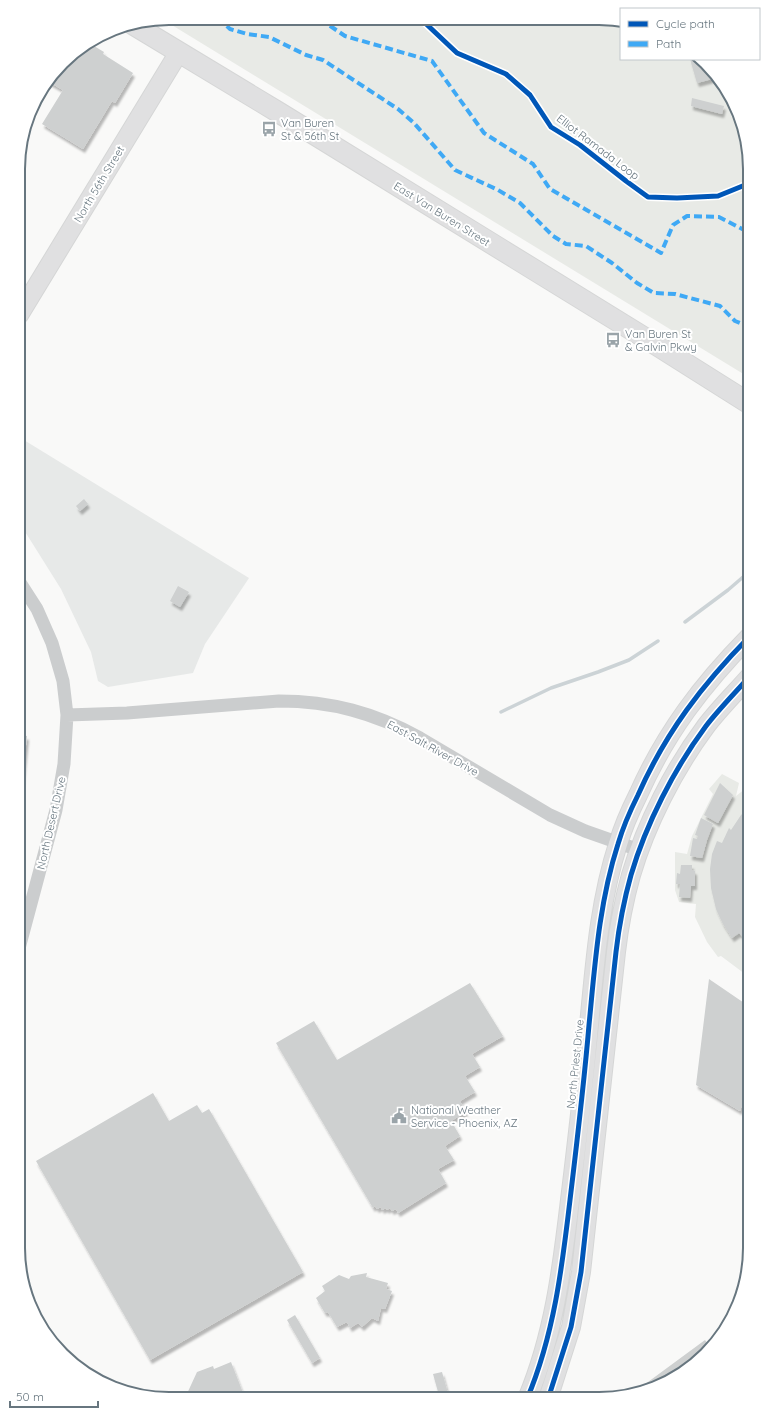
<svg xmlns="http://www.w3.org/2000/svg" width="768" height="1417" font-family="Quicksand,sans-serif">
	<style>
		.built { fill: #e7e9e8 }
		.green { fill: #e8eae6 }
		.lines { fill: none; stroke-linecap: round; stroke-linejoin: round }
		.stream { stroke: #ccd3d6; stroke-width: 3.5 }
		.building { fill: #ced0d0; filter: url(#shadow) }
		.secondary-casing { stroke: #d5d6d6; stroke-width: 20 }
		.primary-casing { stroke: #d5d6d6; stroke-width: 22 }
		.street { stroke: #cbcdce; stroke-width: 13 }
		.secondary { stroke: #e0e0e1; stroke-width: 18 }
		.primary { stroke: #e0e0e1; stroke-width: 20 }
		.quiet { stroke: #3fa9f5; stroke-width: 4; stroke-dasharray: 8 4; stroke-linecap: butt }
		.cycleway-casing { stroke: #fff; stroke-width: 8 }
		.cycleway { stroke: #0057b8; stroke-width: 5 }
		.labels { text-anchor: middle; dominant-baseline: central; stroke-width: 4; stroke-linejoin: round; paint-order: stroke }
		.poi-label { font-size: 11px; fill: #67767f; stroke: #fff; text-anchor: start }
		.street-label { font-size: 11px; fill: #67767f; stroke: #fff }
		.rim { fill: none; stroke: #67767f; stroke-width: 2 }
	</style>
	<defs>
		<filter id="shadow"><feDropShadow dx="2" dy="4" stdDeviation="1" flood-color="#0004"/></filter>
	</defs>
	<rect width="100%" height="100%" fill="#f9f9f8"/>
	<path class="built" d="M 19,437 L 249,578 L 205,644 L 193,673 L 108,687 L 98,681 L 91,652 L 61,589 L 24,530 L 19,526 Z"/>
	<path class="green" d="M 169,18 L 621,21 L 621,59 L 702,59 L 724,85 L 742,120 L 750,169 L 750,378 L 162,19 Z
		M 722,774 L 739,783 L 736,796 L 750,785 L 750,981 L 744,976 L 745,974 L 721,956 L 718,957 L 707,942 L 695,917 L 696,904 L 679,902 L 675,890 L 675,852 L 687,854 L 692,836 L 713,794 L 709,789 Z"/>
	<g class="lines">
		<path class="stream" d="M 685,622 L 728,590 L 750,571
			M 501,712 L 551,688 L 598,672 L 629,660 L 658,641"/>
	</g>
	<path class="building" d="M 89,43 L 104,52 L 103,54 L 133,73 L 115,103 L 112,101 L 83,149 L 42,124 L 63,90 L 49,82 L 69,56 Z
		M 690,59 L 702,59 L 709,67 L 712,79 L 697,83 Z
		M 692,98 L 724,106 L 722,114 L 691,106 Z
		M 84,499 L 88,504 L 80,511 L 76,506 Z
		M 178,586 L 189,592 L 180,607 L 170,601 Z
		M 19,735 L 27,736 L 22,784 L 19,783 Z
		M 720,783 L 733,795 L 718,823 L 704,815 Z
		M 750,806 L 750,945 L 739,933 L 732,938 L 723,924 L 716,909 L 711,888 L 710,869 L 712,854 L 717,841 L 722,843 L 729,828 L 731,830 L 741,815 Z
		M 701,818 L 713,824 L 707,840 L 702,858 L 690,856 L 693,838 L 697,839 L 698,836 L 695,835 Z
		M 681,865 L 692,865 L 692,870 L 695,871 L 695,886 L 691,886 L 690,898 L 679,897 L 680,884 L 676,884 L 677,873 L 680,874 Z
		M 709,979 L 750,1007 L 750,1081 L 740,1111 L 696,1085 Z
		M 470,983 L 503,1036 L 472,1054 L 480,1067 L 465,1076 L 475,1092 L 460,1101 L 466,1112 L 451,1121 L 460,1136 L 445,1146 L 454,1160 L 438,1169 L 446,1183 L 398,1213 L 396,1209 L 392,1211 L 390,1208 L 387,1210 L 386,1208 L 382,1210 L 381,1207 L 377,1209 L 375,1206 L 373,1208 L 276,1043 L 314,1021 L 337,1060 Z
		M 153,1093 L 169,1121 L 197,1105 L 202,1113 L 209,1109 L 303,1272 L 150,1360 L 36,1161 Z
		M 367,1273 L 366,1277 L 388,1283 L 386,1289 L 392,1291 L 385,1309 L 381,1308 L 378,1321 L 372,1318 L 362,1327 L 358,1323 L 350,1328 L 347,1322 L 337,1327 L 328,1312 L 325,1313 L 316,1298 L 325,1291 L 322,1286 L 339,1275 L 349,1279 L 351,1276 Z
		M 295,1315 L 320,1358 L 312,1363 L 287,1320 Z
		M 705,1340 L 711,1348 L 691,1368 L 648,1391 L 633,1393 Z
		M 231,1362 L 243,1393 L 253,1398 L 185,1398 L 197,1372 L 213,1366 L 214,1369 Z
		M 442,1372 L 449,1397 L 444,1399 L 440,1399 L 433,1374 Z"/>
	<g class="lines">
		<g class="secondary-casing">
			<path id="secondary" d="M 19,315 L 179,52
				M 527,1399 C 554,1335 562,1268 570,1200 C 577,1142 584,1084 589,1025 C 595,964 599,903 618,844 C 623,827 630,811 638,795 C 666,732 702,685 750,636
				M 548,1399 L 571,1327 L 581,1272 L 616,952 C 619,926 624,900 631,875 C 646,824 674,769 706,726 C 719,709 735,693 750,676"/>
		</g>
		<g class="primary-casing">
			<path id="primary" d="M 134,25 L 278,112 L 658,346 L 750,404"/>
		</g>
		<path class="street" d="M 67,715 L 127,713 L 279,701 C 331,701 375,713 420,738 L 550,815 L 585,831 L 639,850
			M 18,952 L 56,810 L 64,764 L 67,715 L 63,681 L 52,643 L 37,609 L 19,581"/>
		<use href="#secondary" class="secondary"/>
		<use href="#primary" class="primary"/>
		<path class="quiet" d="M 218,18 L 230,29 L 247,34 L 269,37 L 306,55 L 323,60 L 375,94 L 398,109 L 414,123 L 455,170 L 498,190 L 520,203 L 553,236 L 566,244 L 586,246 L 612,263 L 637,283 L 654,293 L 675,294 L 720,306 L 735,321 L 750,327
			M 320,19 L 345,36 L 432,61 L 484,133 L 533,164 L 550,189 L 661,253 L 673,225 L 687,216 L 719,217 L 750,233"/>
		<g class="cycleway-casing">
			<path id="cycleway" d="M 422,20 L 457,53 L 506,74 L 530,95 L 551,127 L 580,145 L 626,181 L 648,197 L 677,198 L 718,196 L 750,183
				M 527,1399 C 554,1335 562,1268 570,1200 C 577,1142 584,1084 589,1025 C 595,964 599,903 618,844 C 623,827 630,811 638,795 C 666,732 702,685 750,636
				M 548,1399 L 571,1327 L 581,1272 L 616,952 C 619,926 624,900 631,875 C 646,824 674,769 706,726 C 719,709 735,693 750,676"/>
		</g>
		<use href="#cycleway" class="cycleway"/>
	</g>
	<defs>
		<g id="bus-bare" transform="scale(1.2)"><path d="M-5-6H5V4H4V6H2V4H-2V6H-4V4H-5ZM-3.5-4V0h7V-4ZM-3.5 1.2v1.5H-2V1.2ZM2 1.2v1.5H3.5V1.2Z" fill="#9aa4a9" stroke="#fff" stroke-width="2.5" paint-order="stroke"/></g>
		<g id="civic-bare" transform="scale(1.2)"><path d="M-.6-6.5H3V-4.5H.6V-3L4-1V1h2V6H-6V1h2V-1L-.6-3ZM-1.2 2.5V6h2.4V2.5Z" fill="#9aa4a9" stroke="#fff" stroke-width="2.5" paint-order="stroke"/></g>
	</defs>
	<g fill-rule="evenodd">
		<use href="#bus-bare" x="269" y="129"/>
		<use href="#bus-bare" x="613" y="340"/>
		<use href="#civic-bare" x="399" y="1116"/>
	</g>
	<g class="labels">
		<g class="poi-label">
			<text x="281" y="123">Van Buren<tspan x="281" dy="13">St &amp; 56th St</tspan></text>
			<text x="625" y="334">Van Buren St<tspan x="625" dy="13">&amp; Galvin Pkwy</tspan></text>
			<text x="411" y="1110">National Weather<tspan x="411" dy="13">Service - Phoenix, AZ</tspan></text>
		</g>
		<g class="street-label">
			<text transform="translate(598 147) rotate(37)">Elliot Ramada Loop</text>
			<text transform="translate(99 184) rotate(-59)">North 56th Street</text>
			<text transform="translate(442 214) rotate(32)">East Van Buren Street</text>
			<text transform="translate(433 748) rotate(29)">East Salt River Drive</text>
			<text transform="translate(51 823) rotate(-77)">North Desert Drive</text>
			<text transform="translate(575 1064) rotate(-84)">North Priest Drive</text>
		</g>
	</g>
	<path d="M0 0H768V1417H0ZM169 25H599A144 144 0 0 1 743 169V1248A144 144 0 0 1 599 1392H169A144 144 0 0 1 25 1248V169A144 144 0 0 1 169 25Z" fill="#fff" fill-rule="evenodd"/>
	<path class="rim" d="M169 25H599A144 144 0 0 1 743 169V1248A144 144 0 0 1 599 1392H169A144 144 0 0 1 25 1248V169A144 144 0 0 1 169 25Z"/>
	<rect x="620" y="8" width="140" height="52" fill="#ffffff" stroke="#c2c8cc"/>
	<rect x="628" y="21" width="20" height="6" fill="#0057b8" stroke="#c2c8cc"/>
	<text x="656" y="28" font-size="12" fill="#67767f">Cycle path</text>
	<rect x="628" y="41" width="20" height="6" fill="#3fa9f5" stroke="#c2c8cc"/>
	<text x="656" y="48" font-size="12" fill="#67767f">Path</text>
	<path d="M10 1401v6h88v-6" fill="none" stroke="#67767f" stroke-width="2"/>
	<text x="16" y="1401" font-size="12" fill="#67767f" stroke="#ffffff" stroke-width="3" paint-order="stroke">50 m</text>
</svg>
